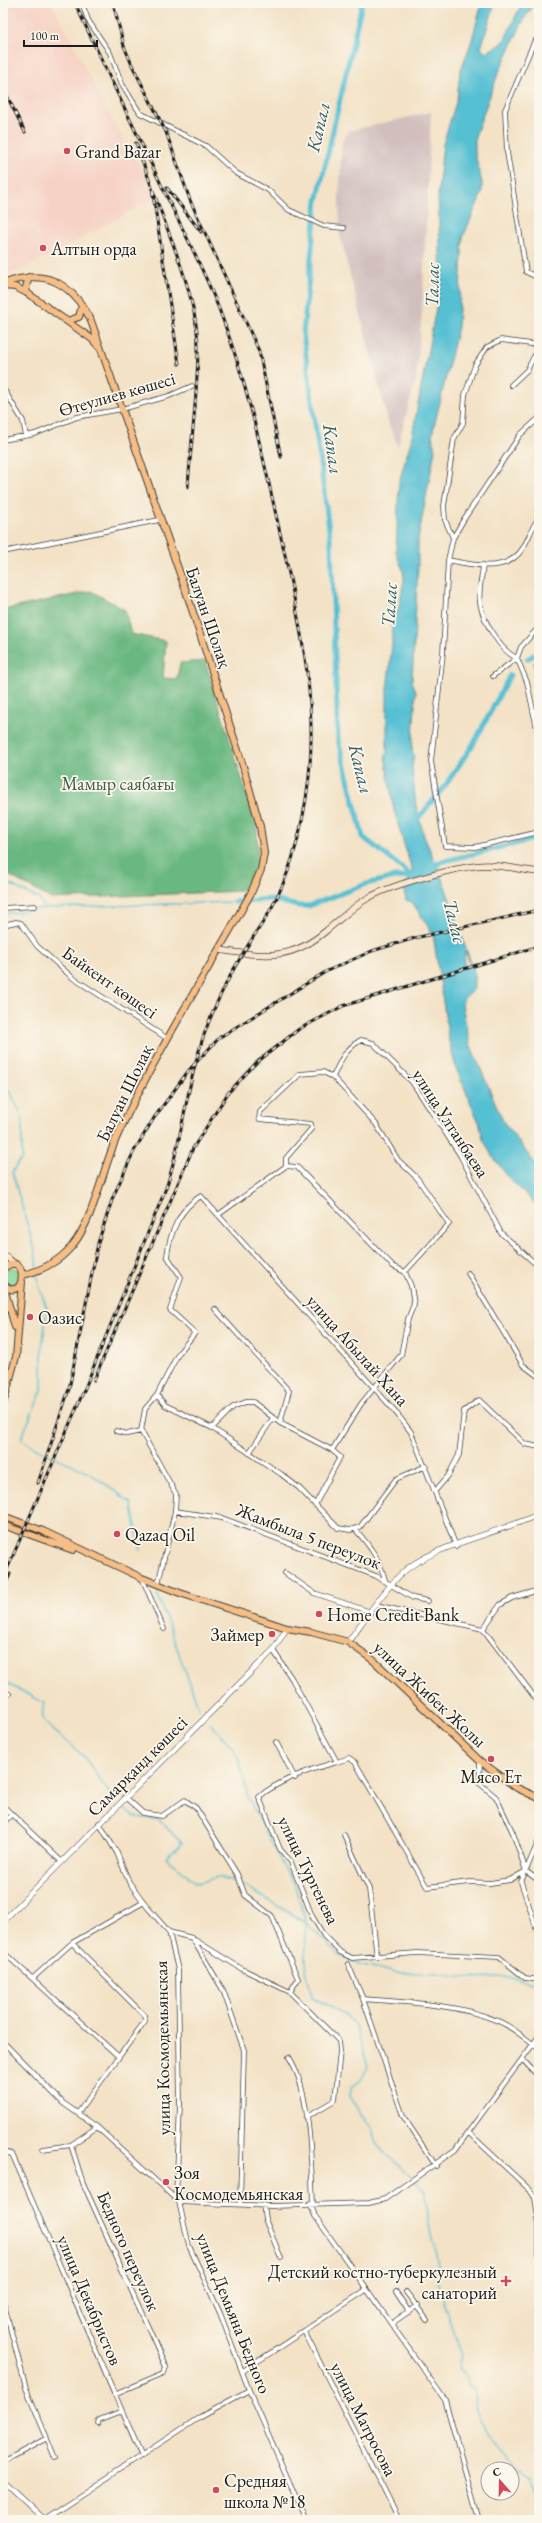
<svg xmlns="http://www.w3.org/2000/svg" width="542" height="2523" font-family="'EB Garamond',serif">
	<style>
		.built { fill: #f6d2c4 }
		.industrial { fill: #d1bfbe }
		.green { fill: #83d799; stroke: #507a5a }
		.forest { fill: #6ab881; stroke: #436a4e }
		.water { fill: #57c0d3; stroke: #3a6e78; fill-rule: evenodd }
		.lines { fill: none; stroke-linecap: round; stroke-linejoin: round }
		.stream { stroke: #57c0d3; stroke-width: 1.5 }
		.canal { stroke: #57c0d3; stroke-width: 5 }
		.minor-casing { stroke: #3c3a36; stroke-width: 5.5 }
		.tertiary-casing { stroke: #3c3a36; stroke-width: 6 }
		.secondary-casing { stroke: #3c3a36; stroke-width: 7 }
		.primary-casing { stroke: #3c3a36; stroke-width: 8 }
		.minor { stroke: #fff; stroke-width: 4 }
		.tertiary { stroke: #fff; stroke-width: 5 }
		.secondary { stroke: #fbe5cf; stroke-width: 5.5 }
		.primary { stroke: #f6be87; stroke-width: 6 }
		.rail-casing { stroke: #1c1c1c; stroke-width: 3 }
		.rail { stroke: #fbf7ec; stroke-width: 1.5; stroke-dasharray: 4.5; stroke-linecap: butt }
		.poi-dot { fill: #d1495b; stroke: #fbf7ec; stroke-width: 1.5 }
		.labels { text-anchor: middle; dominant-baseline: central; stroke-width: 3.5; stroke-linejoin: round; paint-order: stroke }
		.poi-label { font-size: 18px; fill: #1c1c1c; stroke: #fbf7ec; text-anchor: start }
		.street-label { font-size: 18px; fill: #1c1c1c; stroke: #fbf7ec }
		.park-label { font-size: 18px; fill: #405d48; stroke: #fbf7ec }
		.water-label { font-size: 19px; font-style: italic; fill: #345e65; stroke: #fbf7ec }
	</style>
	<rect width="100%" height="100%" fill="#fbf7ec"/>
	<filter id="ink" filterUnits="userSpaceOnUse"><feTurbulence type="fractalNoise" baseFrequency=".025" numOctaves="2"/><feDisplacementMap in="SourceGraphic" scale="8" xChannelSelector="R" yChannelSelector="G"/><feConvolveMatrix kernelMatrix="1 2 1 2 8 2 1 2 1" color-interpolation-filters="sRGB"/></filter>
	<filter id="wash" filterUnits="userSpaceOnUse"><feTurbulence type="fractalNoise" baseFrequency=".012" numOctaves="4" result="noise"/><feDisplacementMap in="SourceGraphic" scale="16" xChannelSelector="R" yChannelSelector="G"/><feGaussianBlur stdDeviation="0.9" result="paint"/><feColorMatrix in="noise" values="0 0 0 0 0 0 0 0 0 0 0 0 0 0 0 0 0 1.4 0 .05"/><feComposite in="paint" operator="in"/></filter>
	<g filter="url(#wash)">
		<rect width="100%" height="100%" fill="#f3e2c6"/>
		<path class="built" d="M 3,3 L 52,3 L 105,106 L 156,197 L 35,264 L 3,277 Z"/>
		<path class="industrial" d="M 431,112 L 422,313 L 416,378 L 398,446 L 389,425 L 340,236 L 339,197 L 342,142 L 348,131 Z"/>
		<path class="green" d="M 539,661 L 539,691 L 534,663 Z
			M4 1276a8 8 0 1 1 16 0a8 8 0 1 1-16 0Z"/>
		<path class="forest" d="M 91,591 L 125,610 L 131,634 L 166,641 L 163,678 L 177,679 L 180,663 L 205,661 L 257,827 L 258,863 L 242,891 L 51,899 L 3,872 L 3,610 Z"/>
		<path class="water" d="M 482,3 L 495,3 L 481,48 L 485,53 L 503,43 L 522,3 L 535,3 L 524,19 L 498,74 L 475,136 L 475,154 L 482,183 L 482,193 L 463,237 L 458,327 L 432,435 L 435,450 L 418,539 L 418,566 L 412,681 L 416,691 L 412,753 L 414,755 L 412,767 L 416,806 L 424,836 L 445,886 L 469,957 L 474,972 L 474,989 L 464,998 L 462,1005 L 470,1044 L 503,1121 L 539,1169 L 539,1208 L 510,1179 L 492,1156 L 483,1139 L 480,1125 L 456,1068 L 449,1042 L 433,934 L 412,902 L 406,900 L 403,886 L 414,877 L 394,811 L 385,756 L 387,755 L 387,690 L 392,645 L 392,622 L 398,611 L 404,580 L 403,570 L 396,553 L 399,482 L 411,441 L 441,281 L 438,193 L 443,144 L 457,99 L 460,72 L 471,43 ZM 465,951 L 470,963 L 467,968 L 464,966 Z"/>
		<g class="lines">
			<path class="stream" d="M 3,881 L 39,899 L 45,908
				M 3,914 L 45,908 L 235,902
				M 3,1084 L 11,1094 L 22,1116 L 22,1158 L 12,1172 L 35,1251 L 37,1270
				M 37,1273 L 39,1286 L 47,1309 L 42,1347 L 42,1390 L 21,1439 C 40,1452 59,1458 79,1468 C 98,1477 114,1490 131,1503 L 141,1550
				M 157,1593 L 199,1709
				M 3,1674 L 8,1684 L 44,1703 C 43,1707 42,1714 43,1718 C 46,1727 75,1747 83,1756 C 94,1768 101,1784 112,1796
				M 210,1723 L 232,1747 L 240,1762 L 248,1797 L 283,1866 L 294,1883 L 306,1923 L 306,1970 L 312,1997 L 346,2015 L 356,2027 L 368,2067 L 361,2080 L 351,2088 L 350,2096 L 360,2114 L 371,2125 L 376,2144 L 426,2191 C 427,2206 427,2223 432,2238 C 437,2256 441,2258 436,2278 L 462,2355 L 459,2368 L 468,2378 L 468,2386 L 475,2390 L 476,2410 L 485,2431 L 513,2470 L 529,2482 L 535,2503
				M 126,1809 L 135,1817 L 158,1819 L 182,1843 C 177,1850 171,1851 166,1858 C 171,1864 176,1865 182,1870 C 188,1874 189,1880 197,1883 L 218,1877 L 238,1882
				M 243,1885 L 306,1923 L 339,1955 L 359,1964 L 397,1973 L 435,1973 L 472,1978 L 496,1977 L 518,1979 L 539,1985"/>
			<path class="canal" d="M 362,3 L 317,201 L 303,333 L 331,544 L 338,740 L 363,837 L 413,877
				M 527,659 L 539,652
				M 415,822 L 445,786 L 474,743 L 510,675
				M 434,871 L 438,866 L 436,863 L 539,838
				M 235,902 L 270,899 L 298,906 L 309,906 L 366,884 L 395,877 L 413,878"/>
		</g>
	</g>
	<g filter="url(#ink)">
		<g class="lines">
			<g class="minor-casing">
				<path id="minor" d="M 82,3 L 88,20 L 110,53 L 122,84 L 140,113 L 206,146 L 236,173 L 268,190 L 289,210 L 324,226 L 344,228
					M 539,38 L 534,42 L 505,110 L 507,152 L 526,272 L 539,278
					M 511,385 L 527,370 L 539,347
					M 3,388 L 23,421 L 26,436
					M 539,418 L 520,435 L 464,519 L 453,538 L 448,560 L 443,653 L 431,761 L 445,846 L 475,847 L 539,832
					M 3,440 L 35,434 L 77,417 L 122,409 L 169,396 L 192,386
					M 453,538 L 445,520 L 444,506 L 454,439 L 463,423 L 465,395 L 475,365 L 487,347 L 501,340 L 539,345
					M 3,552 L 159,520
					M 448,560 C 473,565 507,574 523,548 C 529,538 532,527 539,517
					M 483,565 C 482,577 478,591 480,603 C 483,621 500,651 517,658 L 527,682 L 539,738
					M 493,676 L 517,658 L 521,647 L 539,627
					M 3,908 L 35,906
					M 3,925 L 16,922 L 21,923 L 37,946 L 73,978 L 168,1039
					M 333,1077 C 340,1061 345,1049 361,1040 L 373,1043 L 412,1082 L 460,1155 L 501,1233 L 539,1267
					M 286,1166 L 297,1167 L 393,1266 L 405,1272 L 411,1286 L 414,1304 L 408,1319 L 401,1355 L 361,1404 L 332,1450 L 340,1457 L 315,1505
					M 218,1215 L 286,1166 L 286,1158 L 312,1128 L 311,1124 L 259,1119 L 260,1112 L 300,1074 L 323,1072 L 333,1077 L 376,1124 L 398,1160 L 417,1178 L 449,1224 L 405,1272
					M 468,1273 L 523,1365 L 539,1377
					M 215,1309 L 289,1391 L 280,1423
					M 157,1395 L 165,1405 L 212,1428 L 281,1474 L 299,1488 L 338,1528 L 350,1530 L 360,1527 L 396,1479 L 426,1466
					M 212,1428 L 233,1407 L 246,1402 L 253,1402 L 280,1423 L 332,1450
					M 116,1431 L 127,1434 L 141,1431
					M 249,1453 L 273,1418
					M 435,1491 L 448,1476 L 459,1455 L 464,1411 L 479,1400 L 525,1444 L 539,1447
					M 175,1511 L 222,1518 L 376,1576 L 413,1598 L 428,1601
					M 355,1529 C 369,1545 380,1559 385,1580
					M 285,1573 L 314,1593 L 371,1612
					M 142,1578 L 164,1629
					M 158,1584 L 175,1511 L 176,1494 L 141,1431 L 145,1409 L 157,1395 L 178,1354 L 195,1333 L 170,1310 L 181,1277 L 167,1256 C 170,1232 180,1208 201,1196 L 394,1410 L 411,1432 L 456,1546
					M 376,1605 L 483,1629 L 539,1703
					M 483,1629 L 500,1605 L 512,1598 L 539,1590
					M 273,1650 L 292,1679 L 337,1762 L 349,1758 L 355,1762 L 427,1887 L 470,1882 L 490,1883 L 510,1880 L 526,1871 L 539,1881
					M 3,1690 L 9,1694
					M 276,1742 L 295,1778
					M 480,1761 L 479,1783 L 496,1797 L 513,1833 L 526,1871
					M 337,1762 C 313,1768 277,1781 259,1797 L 280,1849 L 291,1862 L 312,1916 L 324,1936 L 340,1952 L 352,1958 L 417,1953 L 499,1957 L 525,1978 L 539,1980
					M 125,1797 L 143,1813 L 162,1816 L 185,1800 L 196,1808 L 237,1874 L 245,1895 L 272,1916 L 298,1979 L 290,1992
					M 3,1806 L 61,1861
					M 3,1823 L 12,1814
					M 99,1823 L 117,1853 L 129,1882 L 148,1908 L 169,1932 L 178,1970 L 180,2105 L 176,2198
					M 344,1835 L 369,1889 L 377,1957
					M 539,1840 L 521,1882 L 539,1936
					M 169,1932 L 192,1938 L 223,1990 L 244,2050 L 240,2203
					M 195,1940 L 242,1969 L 290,1992 L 339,2041 L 340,2051 L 335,2100 L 306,2117
					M 72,1943 L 144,2015 L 145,2021 L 78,2113
					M 3,1952 L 118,2056
					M 348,1964 L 363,1999 L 403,2116 L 436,2166
					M 33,1978 L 72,1943 L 144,1902
					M 363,1999 C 405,2002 459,2004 498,2021 C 511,2026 522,2036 534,2045
					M 3,2042 L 63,2103 L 97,2127 L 179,2202 L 189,2246 L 220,2313 L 249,2390 L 306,2520
					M 289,2057 C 311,2091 311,2163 313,2204
					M 523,2060 L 539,2077
					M 469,2133 L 530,2190 L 535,2198 L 539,2224 L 539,2265
					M 71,2145 L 83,2183 L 166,2367 L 164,2373 L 114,2394
					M 42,2149 L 71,2145 L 97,2127
					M 3,2152 L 12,2154 C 56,2254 97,2356 142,2456
					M 179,2202 L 272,2206 L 369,2203 L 385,2199 L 455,2150 L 539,2036
					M 310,2203 L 315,2216 L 445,2400 L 479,2520
					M 263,2205 L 265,2219 L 281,2258
					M 396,2292 L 409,2312
					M 406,2292 L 427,2320
					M 3,2301 L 26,2388 L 47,2438 L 3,2462
					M 391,2324 L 418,2305
					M 304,2331 L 399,2520
					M 243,2371 L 366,2290
					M 98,2423 L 99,2420 L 122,2411
					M 47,2438 L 55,2458
					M 43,2520 L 200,2417 L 249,2390"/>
			</g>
			<g class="tertiary-casing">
				<path id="tertiary" d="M 348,1642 C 364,1620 380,1595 400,1575 C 430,1545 499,1534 539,1514
					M 3,1921 L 273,1650 L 287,1628
					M 3,2481 L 45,2520"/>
			</g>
			<g class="secondary-casing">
				<path id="secondary" d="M 219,950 C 265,956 290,962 327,930 C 341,919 352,907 368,898 C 391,885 461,865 488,865 C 505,866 522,870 539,872
					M 3,1254 L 16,1265"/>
			</g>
			<g class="primary-casing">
				<path id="primary" d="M 3,284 C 44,268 69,281 90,318 L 186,591 L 243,766 L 260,826 L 264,853 L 261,870 L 251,893 C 207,972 158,1049 119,1132 C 103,1165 95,1218 72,1246 C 59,1262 43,1270 23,1275
					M 3,286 L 15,287 L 27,293 L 92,339 L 98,346
					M 27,293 L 26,287 L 29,277
					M 67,321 L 79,317 L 82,305
					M 3,1269 C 29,1246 27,1307 3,1284
					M 3,1284 L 15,1327
					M 3,1404 L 16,1357 L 22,1282
					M 3,1516 L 43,1531 L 142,1578 L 180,1593 L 287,1628 L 311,1632 L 348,1642 L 373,1660 L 480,1761 L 517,1788 L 539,1798
					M 3,1525 L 73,1550"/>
			</g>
			<use href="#minor" class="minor"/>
			<use href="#tertiary" class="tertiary"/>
			<use href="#secondary" class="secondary"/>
			<use href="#primary" class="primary"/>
			<g class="rail-casing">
				<path id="rail" d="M 113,3 L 124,46 L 132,65 L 166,132 L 190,200 L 259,351 L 281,457
					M 3,88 L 25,132
					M 136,143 L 152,188
					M 167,188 L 201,232
					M 179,364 L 152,188 C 169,235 197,297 198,346 C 198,393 191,440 188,487
					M 94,1380 L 193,1148 L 228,1093 L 256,1063 L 299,1029 L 343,1006 L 539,946
					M 38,1483 L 69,1389 L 98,1243 L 113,1197 L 134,1151 L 154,1118 L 189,1070 L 220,1037 L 327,971 L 372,951 L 415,938 L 539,910
					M 3,1579 L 85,1388 L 166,1188 C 183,1138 186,1085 204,1035 C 214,1006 229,976 245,950 C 254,935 264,922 272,907 C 290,874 300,836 306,799 C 320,714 303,638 285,555 C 267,476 251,394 222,317 C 207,276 186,236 167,197 C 136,132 105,68 75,3
					M 3,1591 L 10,1574"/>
			</g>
			<use href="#rail" class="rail"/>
		</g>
	</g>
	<g class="poi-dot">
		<circle cx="67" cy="151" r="4"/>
		<circle cx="43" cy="248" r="4"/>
		<circle cx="30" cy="1317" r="4"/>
		<circle cx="117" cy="1534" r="4"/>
		<circle cx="319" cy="1614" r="4"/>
		<circle cx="272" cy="1634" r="4"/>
		<circle cx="491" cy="1759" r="4"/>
		<circle cx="166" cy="2182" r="4"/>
		<path d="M504 2275h4v4h4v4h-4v4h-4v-4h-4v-4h4z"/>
		<circle cx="216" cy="2490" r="4"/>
	</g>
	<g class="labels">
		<g class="poi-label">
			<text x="75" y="151">Grand Bazar</text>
			<text x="51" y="248">Алтын орда</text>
			<text x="38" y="1317">Оазис</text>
			<text x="125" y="1534">Qazaq Oil</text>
			<text x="327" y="1614">Home Credit Bank</text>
			<text x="264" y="1634" text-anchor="end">Займер</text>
			<text x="491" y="1776" text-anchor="middle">Мясо Ет</text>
			<text x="174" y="2172">Зоя<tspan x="174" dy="21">Космодемьянская</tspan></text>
			<text x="497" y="2271" text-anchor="end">Детский костно-туберкулезный<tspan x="497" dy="21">санаторий</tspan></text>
			<text x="224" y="2480">Средняя<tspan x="224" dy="21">школа №18</tspan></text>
		</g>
		<g class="street-label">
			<text transform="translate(117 394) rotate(-16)">Өтеулиев көшесі</text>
			<text transform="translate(209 617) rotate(71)">Балуан Шолақ</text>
			<text transform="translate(110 982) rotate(35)">Байкент көшесі</text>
			<text transform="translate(124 1093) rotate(-64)">Балуан Шолақ</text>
			<text transform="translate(451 1123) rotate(57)">улица Ултанбаева</text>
			<text transform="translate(358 1350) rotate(48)">улица Абылай Хана</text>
			<text transform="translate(309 1536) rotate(21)">Жамбыла 5 переулок</text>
			<text transform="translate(430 1694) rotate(43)">улица Жибек Жолы</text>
			<text transform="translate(137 1766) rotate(-45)">Самарқанд көшесі</text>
			<text transform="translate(309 1870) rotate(64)">улица Тургенева</text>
			<text transform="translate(162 2048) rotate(-91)">улица Космодемьянская</text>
			<text transform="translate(129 2251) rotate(66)">Бедного переулок</text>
			<text transform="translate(90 2300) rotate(67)">улица Декабристов</text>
			<text transform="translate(234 2313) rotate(68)">улица Демьяна Бедного</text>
			<text transform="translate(364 2419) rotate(63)">улица Матросова</text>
		</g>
		<g class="park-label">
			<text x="118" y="783">Мамыр саябағы</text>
		</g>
		<g class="water-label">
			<text transform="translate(318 127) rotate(-77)">Капал</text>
			<text transform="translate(432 285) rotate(-89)">Талас</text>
			<text transform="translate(333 449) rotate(82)">Капал</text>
			<text transform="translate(389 605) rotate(-86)">Талас</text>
			<text transform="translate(361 769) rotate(76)">Капал</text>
			<text transform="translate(455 921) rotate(76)">Талас</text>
		</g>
	</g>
	<rect width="542" height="2523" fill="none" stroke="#fbf7ec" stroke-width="16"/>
	<g transform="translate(500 2481) rotate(340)"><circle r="19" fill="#fbf7ec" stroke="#a29f99"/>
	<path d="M0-3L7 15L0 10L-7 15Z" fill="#d1495b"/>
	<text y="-6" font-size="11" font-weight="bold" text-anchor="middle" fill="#1c1c1c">С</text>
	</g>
	<path d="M24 40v6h73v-6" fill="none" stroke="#1c1c1c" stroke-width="2"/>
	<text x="30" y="40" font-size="12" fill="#1c1c1c" stroke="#fbf7ec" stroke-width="3" paint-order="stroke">100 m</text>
</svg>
